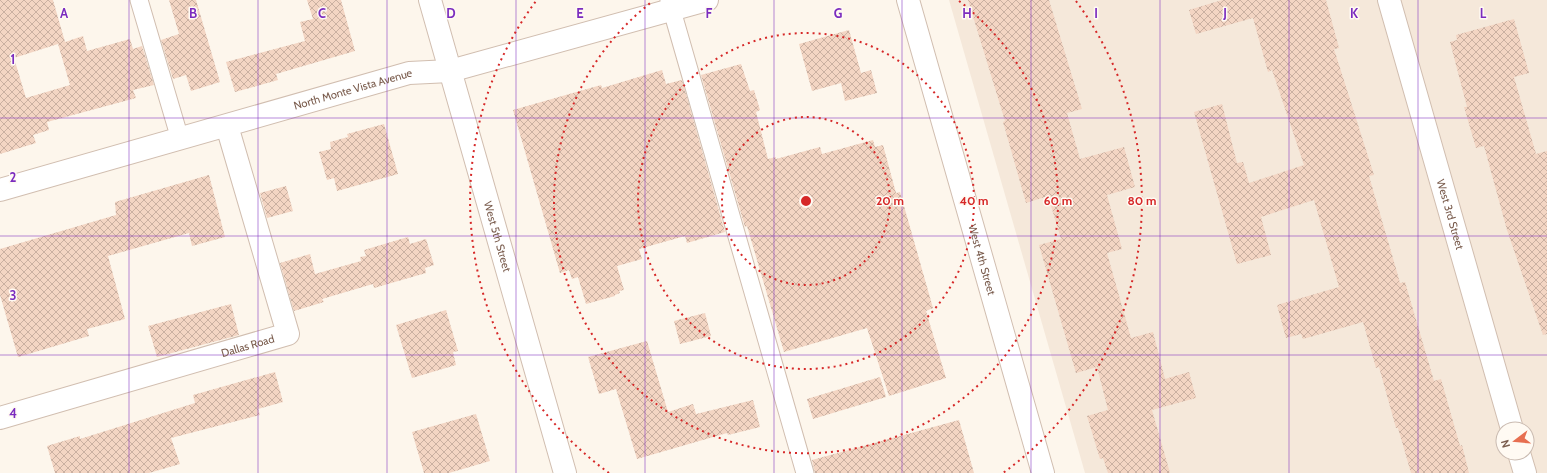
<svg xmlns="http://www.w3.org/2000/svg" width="1547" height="473" font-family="Cabin,sans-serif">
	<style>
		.residential { fill: #f5e8da; fill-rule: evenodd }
		.building { fill: url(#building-cross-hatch); fill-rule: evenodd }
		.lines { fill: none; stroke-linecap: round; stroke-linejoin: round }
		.service-casing { stroke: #d1beb0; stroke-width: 19 }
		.minor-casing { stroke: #d1beb0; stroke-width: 24 }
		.service { stroke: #fff; stroke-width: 17 }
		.minor { stroke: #fff; stroke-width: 22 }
		.grid { fill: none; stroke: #7b2cbf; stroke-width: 1; stroke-opacity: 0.55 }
		.ring { fill: none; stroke: #d62828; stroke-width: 2; stroke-dasharray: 2 4 }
		.labels { text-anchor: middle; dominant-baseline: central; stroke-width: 3; stroke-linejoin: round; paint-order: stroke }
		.street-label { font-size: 11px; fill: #7a5c4d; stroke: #fffaf3 }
		.grid-label { font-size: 13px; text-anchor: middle; font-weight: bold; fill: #7b2cbf; stroke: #fffaf3; stroke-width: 3; stroke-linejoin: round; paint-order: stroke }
		.centre { fill: #d62828; stroke: #fffaf3; stroke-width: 2 }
		.ring-label { font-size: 12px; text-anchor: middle; font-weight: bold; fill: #d62828; stroke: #fffaf3; stroke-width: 3; stroke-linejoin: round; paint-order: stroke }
	</style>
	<defs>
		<pattern id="building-cross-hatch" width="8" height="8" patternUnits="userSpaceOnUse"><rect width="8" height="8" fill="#f3d5c3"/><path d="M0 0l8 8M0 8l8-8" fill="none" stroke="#cab0a1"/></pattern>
	</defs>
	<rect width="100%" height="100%" fill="#fdf6ec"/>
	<path class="residential" d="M 949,0 L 1547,0 L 1547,473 L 1085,473 ZM 1503,429 L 1527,429 L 1527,453 L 1503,453 Z"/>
	<path class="building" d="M 0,0 L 53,0 L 65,42 L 83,36 L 87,51 L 130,39 L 133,49 L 142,46 L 154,85 L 133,90 L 136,98 L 47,122 L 49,130 L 33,135 L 36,143 L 0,154 ZM 58,44 L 70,85 L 26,98 L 14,58 Z
		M 169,0 L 196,0 L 220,82 L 191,91 L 186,75 L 173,79 L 161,40 L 179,34 Z
		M 307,0 L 341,0 L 355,51 L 276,74 L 278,80 L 235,92 L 226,62 L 305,41 L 300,22 L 313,19 Z
		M 968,0 L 1049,0 L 1082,109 L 1067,113 L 1080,159 L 1124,147 L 1135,187 L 1107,195 L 1122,249 L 1107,253 L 1131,338 L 1153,332 L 1165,379 L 1189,372 L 1196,398 L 1152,410 L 1170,473 L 1108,473 L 1103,458 L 1100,459 L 1087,416 L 1108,410 L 1097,367 L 1076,373 L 1039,245 L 1061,239 L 1048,196 L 1026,203 L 1003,122 L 1005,121 Z
		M 1222,0 L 1326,0 L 1339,48 L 1334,49 L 1374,175 L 1369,176 L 1397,272 L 1400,283 L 1405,282 L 1434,381 L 1441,379 L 1460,446 L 1462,445 L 1469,473 L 1411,473 L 1398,428 L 1396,428 L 1379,367 L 1376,368 L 1363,322 L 1303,339 L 1301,334 L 1286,338 L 1277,305 L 1339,287 L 1314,200 L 1261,217 L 1271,255 L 1237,264 L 1194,112 L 1222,104 L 1237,163 L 1243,162 L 1249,183 L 1304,165 L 1272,70 L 1268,72 L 1253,18 L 1196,34 L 1189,10 Z
		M 1514,19 L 1529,73 L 1514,77 L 1536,154 L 1547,151 L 1547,334 L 1543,335 L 1507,230 L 1484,146 L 1476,148 L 1464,107 L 1467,107 L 1450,42 L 1457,40 L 1456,35 Z
		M 849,30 L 861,73 L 871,70 L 877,93 L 845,101 L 841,83 L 812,91 L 799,44 Z
		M 741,64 L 750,91 L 754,90 L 760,110 L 756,112 L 768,159 L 776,157 L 776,159 L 820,147 L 822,154 L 873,140 L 875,147 L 883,145 L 896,193 L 900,192 L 933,308 L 926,311 L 946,378 L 889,396 L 867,328 L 784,352 L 747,226 L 745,227 L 701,75 Z
		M 662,70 L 666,84 L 682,80 L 725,232 L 687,243 L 685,236 L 639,249 L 642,259 L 617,266 L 624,290 L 619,291 L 620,293 L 615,295 L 615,296 L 586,304 L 578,277 L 572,279 L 569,270 L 560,273 L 513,110 L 601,85 L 602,88 Z
		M 384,124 L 398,174 L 337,191 L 334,178 L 327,180 L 319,152 L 331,149 L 330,142 L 348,137 L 347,134 Z
		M 209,175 L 225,237 L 192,246 L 189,233 L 108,256 L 125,319 L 87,329 L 89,336 L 18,357 L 0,295 L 0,249 L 116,215 L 115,202 Z
		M 286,186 L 293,211 L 267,218 L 260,193 Z
		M 408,237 L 410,244 L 426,239 L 434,265 L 425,268 L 426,273 L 374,288 L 373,284 L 322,299 L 324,302 L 294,311 L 280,263 L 310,254 L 315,274 L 361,261 L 360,257 L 366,256 L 364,250 Z
		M 231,304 L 239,335 L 157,357 L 148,326 Z
		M 446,310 L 458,351 L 453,352 L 456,365 L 412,378 L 396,325 Z
		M 705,313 L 711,336 L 680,344 L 674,321 Z
		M 647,341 L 668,412 L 693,404 L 696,414 L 753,400 L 760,427 L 728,435 L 727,433 L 637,459 L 616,389 L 599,394 L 588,357 Z
		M 275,372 L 283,402 L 258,409 L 260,415 L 171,438 L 180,464 L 149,473 L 55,473 L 47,446 L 80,436 L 80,439 L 195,403 L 193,395 Z
		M 880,377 L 886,397 L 813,419 L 807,399 Z
		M 476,414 L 490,461 L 449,473 L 424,473 L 412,432 Z
		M 959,420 L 974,473 L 815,473 L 812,460 Z"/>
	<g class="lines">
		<g class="service-casing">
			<path id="service" d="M 139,0 L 180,139
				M 669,0 L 805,473"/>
		</g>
		<g class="minor-casing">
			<g id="minor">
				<path id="s1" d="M 430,0 L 565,473"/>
				<path id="s2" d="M 908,0 L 1043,473"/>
				<path id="s3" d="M 1389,0 L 1512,429"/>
				<path id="s4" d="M 0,190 L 409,73 L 450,71 L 707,0"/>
				<path id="s5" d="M 0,418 L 288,334 L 227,126"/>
				<path d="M 1519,453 L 1525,473"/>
			</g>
		</g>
		<use href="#service" class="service"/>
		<use href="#minor" class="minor"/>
	</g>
	<path class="grid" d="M 129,0 L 129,473M 258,0 L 258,473M 387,0 L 387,473M 516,0 L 516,473M 645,0 L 645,473M 774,0 L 774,473M 902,0 L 902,473M 1031,0 L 1031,473M 1160,0 L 1160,473M 1289,0 L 1289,473M 1418,0 L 1418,473M 0,118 L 1547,118M 0,236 L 1547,236M 0,355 L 1547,355"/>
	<g class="ring">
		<circle cx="806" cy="201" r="84"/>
		<circle cx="806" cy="201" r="168"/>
		<path d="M959 1A252 252 0 1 1 653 1"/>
		<path d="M609 473A336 336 0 0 1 536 1M1076 1A336 336 0 0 1 1003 473"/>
	</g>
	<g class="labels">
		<g class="street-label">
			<text stroke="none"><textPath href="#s4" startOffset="367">North Monte Vista Avenue</textPath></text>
			<text stroke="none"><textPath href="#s3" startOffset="223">West 3rd Street</textPath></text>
			<text stroke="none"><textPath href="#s1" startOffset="246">West 5th Street</textPath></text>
			<text stroke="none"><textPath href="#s2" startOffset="270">West 4th Street</textPath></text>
			<text stroke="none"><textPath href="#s5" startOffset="258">Dallas Road</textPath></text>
		</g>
	</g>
	<g class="grid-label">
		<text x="64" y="18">A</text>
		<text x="193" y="18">B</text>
		<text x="322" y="18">C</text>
		<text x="451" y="18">D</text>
		<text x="580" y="18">E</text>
		<text x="709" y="18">F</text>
		<text x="838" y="18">G</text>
		<text x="967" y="18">H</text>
		<text x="1096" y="18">I</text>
		<text x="1225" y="18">J</text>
		<text x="1354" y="18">K</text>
		<text x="1483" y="18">L</text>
		<text x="13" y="64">1</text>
		<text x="13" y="182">2</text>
		<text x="13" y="300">3</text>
		<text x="13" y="418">4</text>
	</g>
	<circle cx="806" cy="201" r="6" class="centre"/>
	<g class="ring-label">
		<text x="890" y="205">20 m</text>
		<text x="974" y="205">40 m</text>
		<text x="1058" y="205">60 m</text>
		<text x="1142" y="205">80 m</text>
	</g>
	<g transform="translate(1515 441) rotate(254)"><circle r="19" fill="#fffaf3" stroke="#cabbb1"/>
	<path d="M0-3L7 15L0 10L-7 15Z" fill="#e76f51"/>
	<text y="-6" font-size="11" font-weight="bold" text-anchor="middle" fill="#7a5c4d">N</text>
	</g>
</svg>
